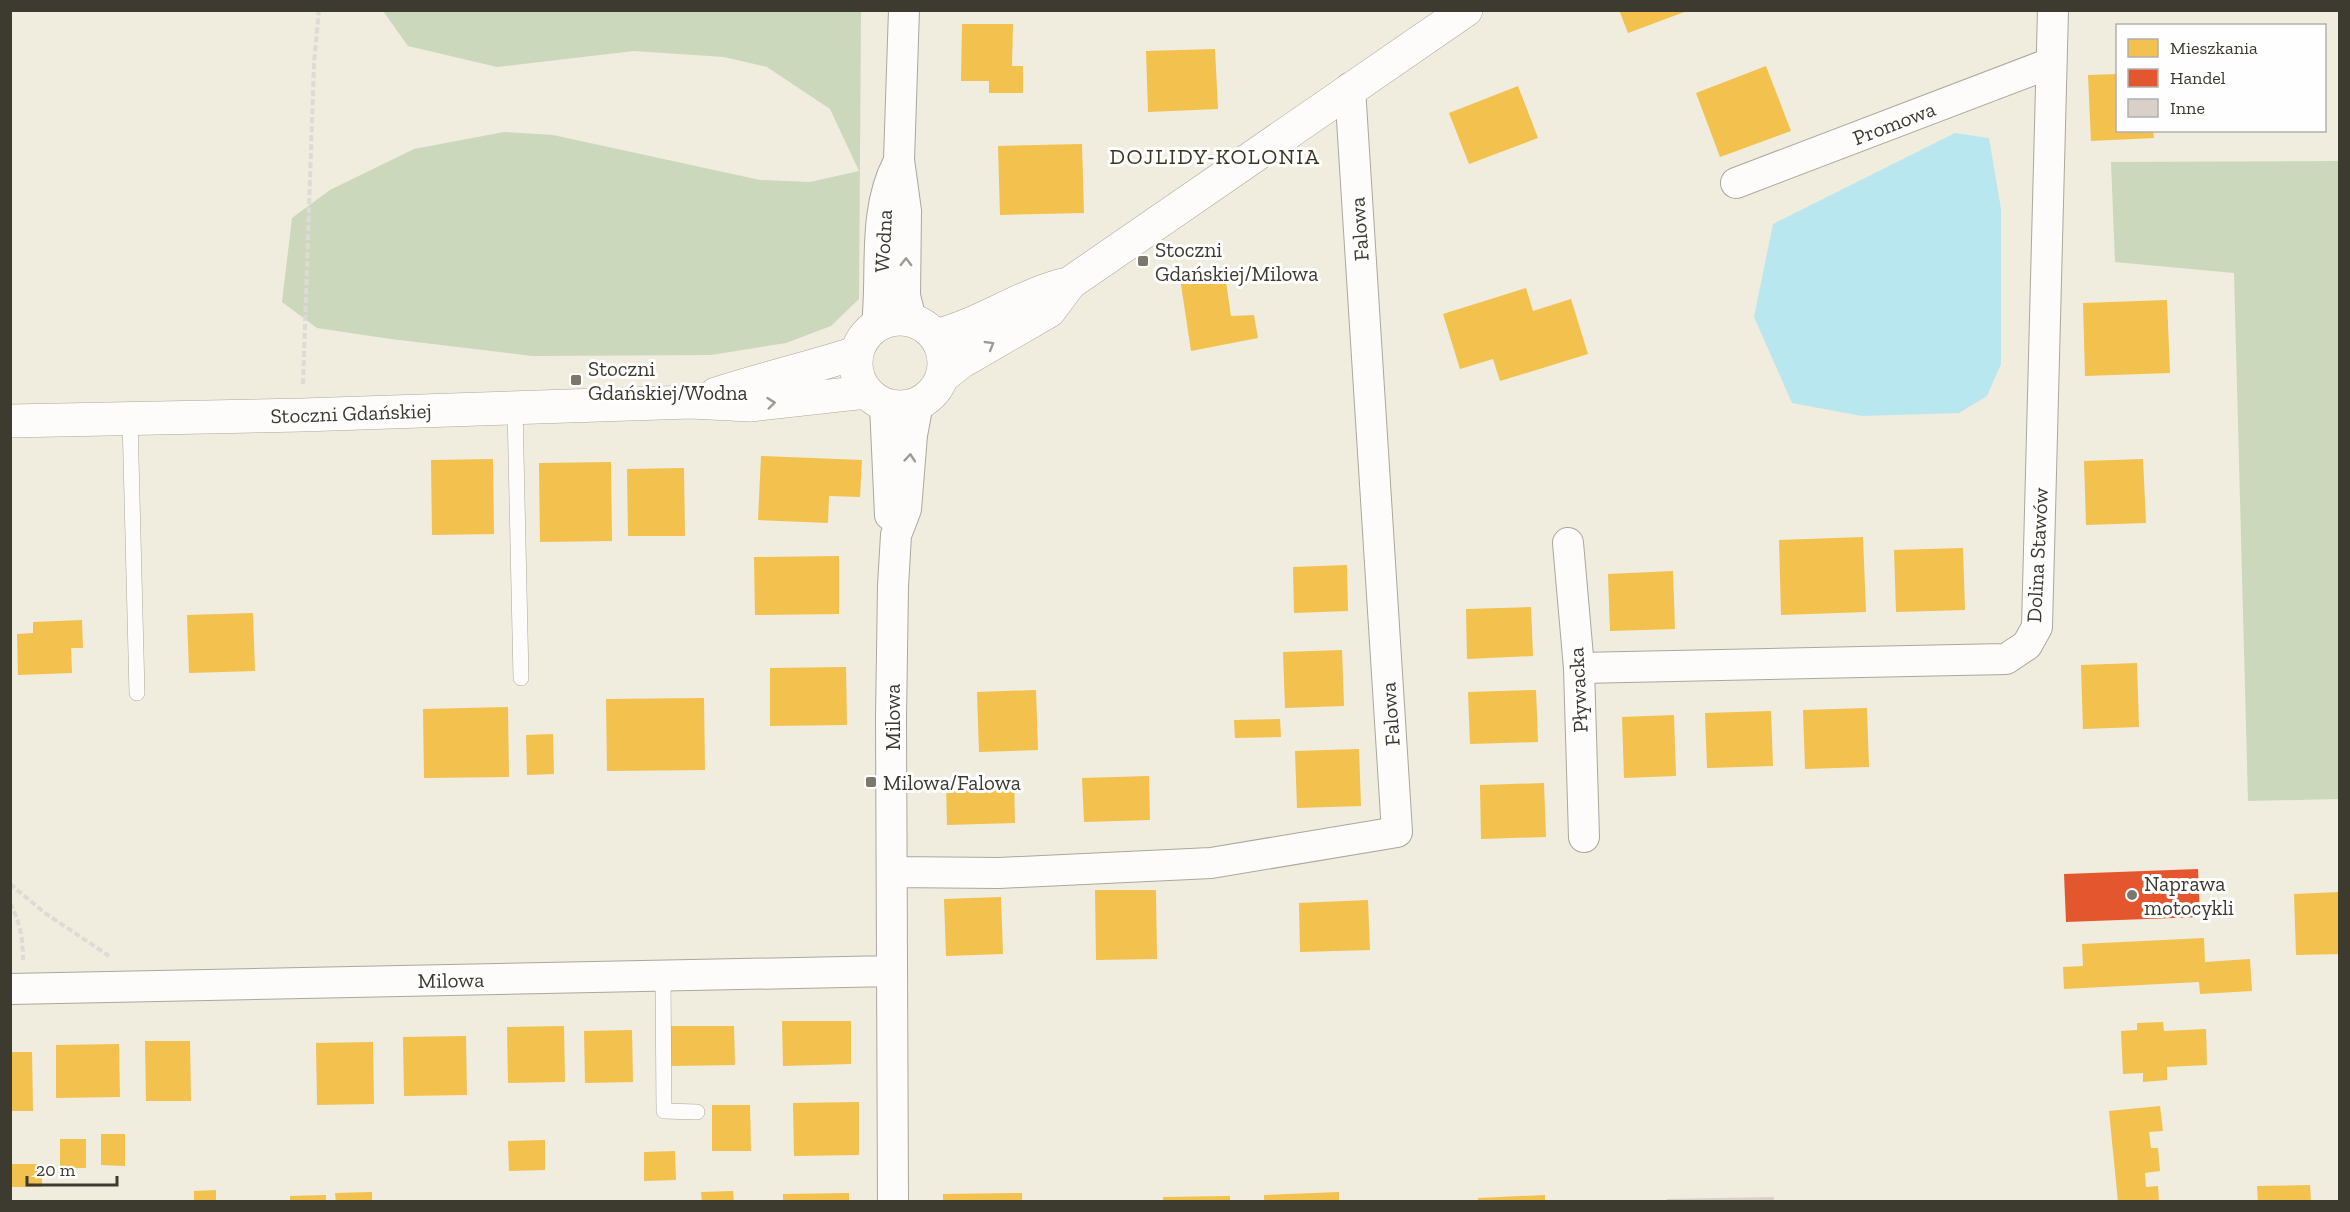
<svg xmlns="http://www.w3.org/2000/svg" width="2350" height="1212" font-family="'Zilla Slab',serif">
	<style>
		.green { fill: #cbd8bc }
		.water { fill: #b8e7f0 }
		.homes { fill: #f2c14e }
		.shops { fill: #e4572e }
		.building { fill: #d8d0c9 }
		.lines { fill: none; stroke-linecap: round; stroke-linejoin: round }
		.service-casing { stroke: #aba79d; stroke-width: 16 }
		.minor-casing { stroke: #aba79d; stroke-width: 32 }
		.tertiary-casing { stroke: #aba79d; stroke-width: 34 }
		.path { stroke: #dcdbd6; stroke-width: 4; stroke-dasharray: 6 3; stroke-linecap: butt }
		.service { stroke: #fdfcfa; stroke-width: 15 }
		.minor { stroke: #fdfcfa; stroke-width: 30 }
		.tertiary { stroke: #fdfcfa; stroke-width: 33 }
		.oneway { stroke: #9d9b95 }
		.poi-dot { fill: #7c786d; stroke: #fefefe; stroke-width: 2 }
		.labels { text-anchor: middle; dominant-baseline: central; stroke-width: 6; stroke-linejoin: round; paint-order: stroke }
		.street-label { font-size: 21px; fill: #3d3a30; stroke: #fefefe }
		.poi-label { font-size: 21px; fill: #3d3a30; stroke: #fefefe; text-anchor: start }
		.neighbourhood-label { font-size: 22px; letter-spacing: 1.5px; fill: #3b3520; stroke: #fefefe }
	</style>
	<rect width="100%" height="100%" fill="#f0ecde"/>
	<path class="green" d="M 383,11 L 861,11 L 859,299 L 831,326 L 786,343 L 711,355 L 532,356 L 391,339 L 317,328 L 282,302 L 292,218 L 330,190 L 414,149 L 504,132 L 553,135 L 760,180 L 810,182 L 859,171 L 830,109 L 767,67 L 724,57 L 634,51 L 497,67 L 408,46 Z
		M 2339,161 L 2339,799 L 2248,801 L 2234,273 L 2115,262 L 2111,162 Z"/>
	<path class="water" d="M 1955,133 L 1989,138 L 2001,209 L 2001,364 L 1987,396 L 1959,413 L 1862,416 L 1792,403 L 1754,317 L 1773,224 Z"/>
	<path class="homes" d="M 1619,10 L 1687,10 L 1687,11 L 1628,33 Z
		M 962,24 L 1013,24 L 1012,66 L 1023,66 L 1023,93 L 989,93 L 989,81 L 961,81 Z
		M 1215,49 L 1218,109 L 1148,112 L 1146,51 Z
		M 1766,66 L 1791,131 L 1720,157 L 1696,93 Z
		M 2118,74 L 2118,130 L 2153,130 L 2154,138 L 2091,141 L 2088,75 Z
		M 1518,86 L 1538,138 L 1469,164 L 1449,113 Z
		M 1082,144 L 1084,213 L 1000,215 L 998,146 Z
		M 1225,274 L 1231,316 L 1254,315 L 1258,338 L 1191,351 L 1180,278 Z
		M 1526,288 L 1533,311 L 1571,299 L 1588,354 L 1500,381 L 1493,359 L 1460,369 L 1443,314 Z
		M 2167,300 L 2170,373 L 2085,376 L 2083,303 Z
		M 761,456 L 862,460 L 860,497 L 829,496 L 828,523 L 758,520 Z
		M 493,459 L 494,534 L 432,535 L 431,460 Z
		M 2143,459 L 2146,523 L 2086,525 L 2084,461 Z
		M 611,462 L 612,541 L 540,542 L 539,463 Z
		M 684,468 L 685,536 L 628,536 L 627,469 Z
		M 1863,537 L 1866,612 L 1781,615 L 1779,540 Z
		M 1963,548 L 1965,610 L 1896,612 L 1894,550 Z
		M 839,556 L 839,614 L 755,615 L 754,557 Z
		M 1347,565 L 1348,611 L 1294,613 L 1293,567 Z
		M 1673,571 L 1675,629 L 1610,631 L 1608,574 Z
		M 1531,607 L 1533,656 L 1467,659 L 1466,609 Z
		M 253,613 L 255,671 L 189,673 L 187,615 Z
		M 82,620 L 83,648 L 71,648 L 72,673 L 18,675 L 17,634 L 33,633 L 33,622 Z
		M 1342,650 L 1344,706 L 1285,708 L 1283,652 Z
		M 2137,663 L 2139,727 L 2083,729 L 2081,665 Z
		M 846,667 L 847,725 L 770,726 L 770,668 Z
		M 1036,690 L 1038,750 L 979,752 L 977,692 Z
		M 1536,690 L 1538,742 L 1470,744 L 1468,692 Z
		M 704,698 L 705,770 L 607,771 L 606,699 Z
		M 508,707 L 509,777 L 424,778 L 423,709 Z
		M 1867,708 L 1869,767 L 1805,769 L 1803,710 Z
		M 1771,711 L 1773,766 L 1707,768 L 1705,713 Z
		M 1674,715 L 1676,776 L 1624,778 L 1622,717 Z
		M 1280,719 L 1281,737 L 1235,738 L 1234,720 Z
		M 553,734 L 554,774 L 527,775 L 526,735 Z
		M 1359,749 L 1361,806 L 1297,808 L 1295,751 Z
		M 1149,776 L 1150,820 L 1084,822 L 1082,778 Z
		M 1014,780 L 1015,823 L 947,825 L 946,781 Z
		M 1544,783 L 1546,837 L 1481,839 L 1480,785 Z
		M 1095,890 L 1156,890 L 1157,959 L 1096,960 Z
		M 2340,892 L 2340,954 L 2296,955 L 2294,894 Z
		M 1001,897 L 1003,954 L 946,956 L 944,899 Z
		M 1368,900 L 1370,950 L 1300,952 L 1299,903 Z
		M 2204,938 L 2205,962 L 2250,959 L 2252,991 L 2200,994 L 2199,982 L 2064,989 L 2063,967 L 2083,966 L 2082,944 Z
		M 782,1021 L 851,1021 L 851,1064 L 783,1066 Z
		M 2163,1022 L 2164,1031 L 2206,1029 L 2207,1065 L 2167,1067 L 2167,1080 L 2143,1082 L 2143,1073 L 2123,1074 L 2121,1031 L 2137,1030 L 2137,1023 Z
		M 564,1026 L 565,1082 L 508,1083 L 507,1027 Z
		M 671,1026 L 734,1026 L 735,1065 L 671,1066 Z
		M 632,1030 L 633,1082 L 585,1083 L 584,1031 Z
		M 466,1036 L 467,1095 L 404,1096 L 403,1037 Z
		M 145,1041 L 190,1041 L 191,1101 L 146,1101 Z
		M 373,1042 L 374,1104 L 317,1105 L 316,1043 Z
		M 119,1044 L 120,1097 L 56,1098 L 56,1045 Z
		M 10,1052 L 32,1052 L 33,1111 L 10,1111 Z
		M 859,1102 L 859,1155 L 794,1156 L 793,1103 Z
		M 712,1105 L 750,1105 L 751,1151 L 712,1151 Z
		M 2160,1106 L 2163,1131 L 2149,1132 L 2151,1148 L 2158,1148 L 2160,1171 L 2145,1173 L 2146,1187 L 2158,1186 L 2159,1202 L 2118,1202 L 2109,1111 Z
		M 101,1134 L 125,1134 L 125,1166 L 101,1165 Z
		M 60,1139 L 86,1139 L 86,1168 L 60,1168 Z
		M 545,1140 L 545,1170 L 509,1171 L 508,1141 Z
		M 675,1151 L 676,1180 L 644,1181 L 644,1152 Z
		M 10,1164 L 42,1164 L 42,1187 L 10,1187 Z
		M 2310,1185 L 2311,1202 L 2258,1202 L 2257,1186 Z
		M 216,1190 L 216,1202 L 194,1202 L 194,1191 Z
		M 733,1191 L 734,1202 L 702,1202 L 701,1192 Z
		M 372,1192 L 372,1202 L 336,1202 L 335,1193 Z
		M 1339,1192 L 1339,1202 L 1264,1202 L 1264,1195 Z
		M 849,1193 L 849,1202 L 783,1202 L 783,1194 Z
		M 1022,1193 L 1022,1202 L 943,1202 L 943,1194 Z
		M 326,1195 L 326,1202 L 290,1202 L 290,1196 Z
		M 1545,1195 L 1545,1202 L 1478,1202 L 1478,1198 Z
		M 1230,1196 L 1230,1202 L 1163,1202 L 1163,1197 Z"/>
	<path class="shops" d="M 2198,869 L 2200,917 L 2066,922 L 2064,874 Z"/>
	<path class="building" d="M 1774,1197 L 1774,1202 L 1667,1202 L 1667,1199 Z"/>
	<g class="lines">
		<g class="service-casing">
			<path id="service" d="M 515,409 L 521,678
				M 130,419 L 137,693
				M 663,976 L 664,1111 L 697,1112"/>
		</g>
		<g class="minor-casing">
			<path id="minor" d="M 904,10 L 899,160 L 906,211 L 905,296 L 911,320
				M 1736,183 L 2051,63
				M 877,325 C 883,271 872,213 898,163
				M 885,405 L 890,515
				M 1568,543 L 1579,668 L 1584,837
				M 1579,668 L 2006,659 L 2027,645 L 2037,627 L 2053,10
				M 892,872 L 999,873 L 1211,863 L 1397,832 L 1350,88
				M 10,989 L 892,971
				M 893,1202 L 891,718 L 893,586 L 896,535 L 906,509 L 912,435 L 918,403"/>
		</g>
		<g class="tertiary-casing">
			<path id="tertiary" d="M856 363a44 44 0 1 1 88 0a44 44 0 1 1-88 0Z
				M 935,336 C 980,325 1018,297 1063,285
				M 942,377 L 961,362 L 1049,311 L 1070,283 L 1466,10
				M 716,394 C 762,379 810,368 856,353
				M 10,421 L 302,415 L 691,402 L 750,405 L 866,392"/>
		</g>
		<path class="path" d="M 303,384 L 314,63 L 319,10
			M 10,884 L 45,913 L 109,956
			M 10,903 C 20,922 23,939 23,960"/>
		<use href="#service" class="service"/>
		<use href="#minor" class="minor"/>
		<use href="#tertiary" class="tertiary"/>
	</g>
	<defs><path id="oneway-chevron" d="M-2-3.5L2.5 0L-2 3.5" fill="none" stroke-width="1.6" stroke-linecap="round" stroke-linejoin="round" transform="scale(1.5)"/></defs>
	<g class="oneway">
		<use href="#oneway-chevron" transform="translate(906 262) rotate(-89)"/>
		<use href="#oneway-chevron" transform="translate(990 345) rotate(-30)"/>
		<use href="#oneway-chevron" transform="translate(771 403) rotate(-6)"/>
		<use href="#oneway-chevron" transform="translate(910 458) rotate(-85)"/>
	</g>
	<g class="poi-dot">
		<rect x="1137" y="255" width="12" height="12" rx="3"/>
		<rect x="570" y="374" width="12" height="12" rx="3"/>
		<rect x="865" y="776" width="12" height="12" rx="3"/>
		<circle cx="2132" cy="895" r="6"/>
	</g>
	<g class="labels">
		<g class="street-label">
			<text transform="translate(1894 123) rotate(-21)">Promowa</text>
			<text transform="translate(1359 229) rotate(-94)">Falowa</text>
			<text transform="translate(883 241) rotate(-87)">Wodna</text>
			<text transform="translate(351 413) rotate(-2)">Stoczni Gdańskiej</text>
			<text transform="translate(2037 555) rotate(-87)">Dolina Stawów</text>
			<text transform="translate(1578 690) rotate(-93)">Pływacka</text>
			<text transform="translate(1390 714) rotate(-94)">Falowa</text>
			<text transform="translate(892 717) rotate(-90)">Milowa</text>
			<text transform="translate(451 980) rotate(-1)">Milowa</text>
		</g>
		<g class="poi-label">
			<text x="1155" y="249">Stoczni<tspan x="1155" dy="24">Gdańskiej/Milowa</tspan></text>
			<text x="588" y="368">Stoczni<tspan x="588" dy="24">Gdańskiej/Wodna</tspan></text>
			<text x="883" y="782">Milowa/Falowa</text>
			<text x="2144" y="883">Naprawa<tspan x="2144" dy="24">motocykli</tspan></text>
		</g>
		<g class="neighbourhood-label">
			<text x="1215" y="156">DOJLIDY-KOLONIA</text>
		</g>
	</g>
	<rect width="2350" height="1212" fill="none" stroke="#3d3a30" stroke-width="24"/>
	<rect x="2116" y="24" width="210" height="108" fill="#fefefe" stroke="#b1b0ac" stroke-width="1.5"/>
	<rect x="2128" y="39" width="30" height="18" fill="#f2c14e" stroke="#b1b0ac" stroke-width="1.5"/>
	<text x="2170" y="54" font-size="18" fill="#3d3a30">Mieszkania</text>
	<rect x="2128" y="69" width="30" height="18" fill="#e4572e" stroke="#b1b0ac" stroke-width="1.5"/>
	<text x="2170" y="84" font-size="18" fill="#3d3a30">Handel</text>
	<rect x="2128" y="99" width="30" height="18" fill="#d8d0c9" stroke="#b1b0ac" stroke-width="1.5"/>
	<text x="2170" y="114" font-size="18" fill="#3d3a30">Inne</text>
	<path d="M27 1176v9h90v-9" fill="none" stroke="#3d3a30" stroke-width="3"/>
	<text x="36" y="1176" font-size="18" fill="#3d3a30" stroke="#fefefe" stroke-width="4.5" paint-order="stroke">20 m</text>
</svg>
